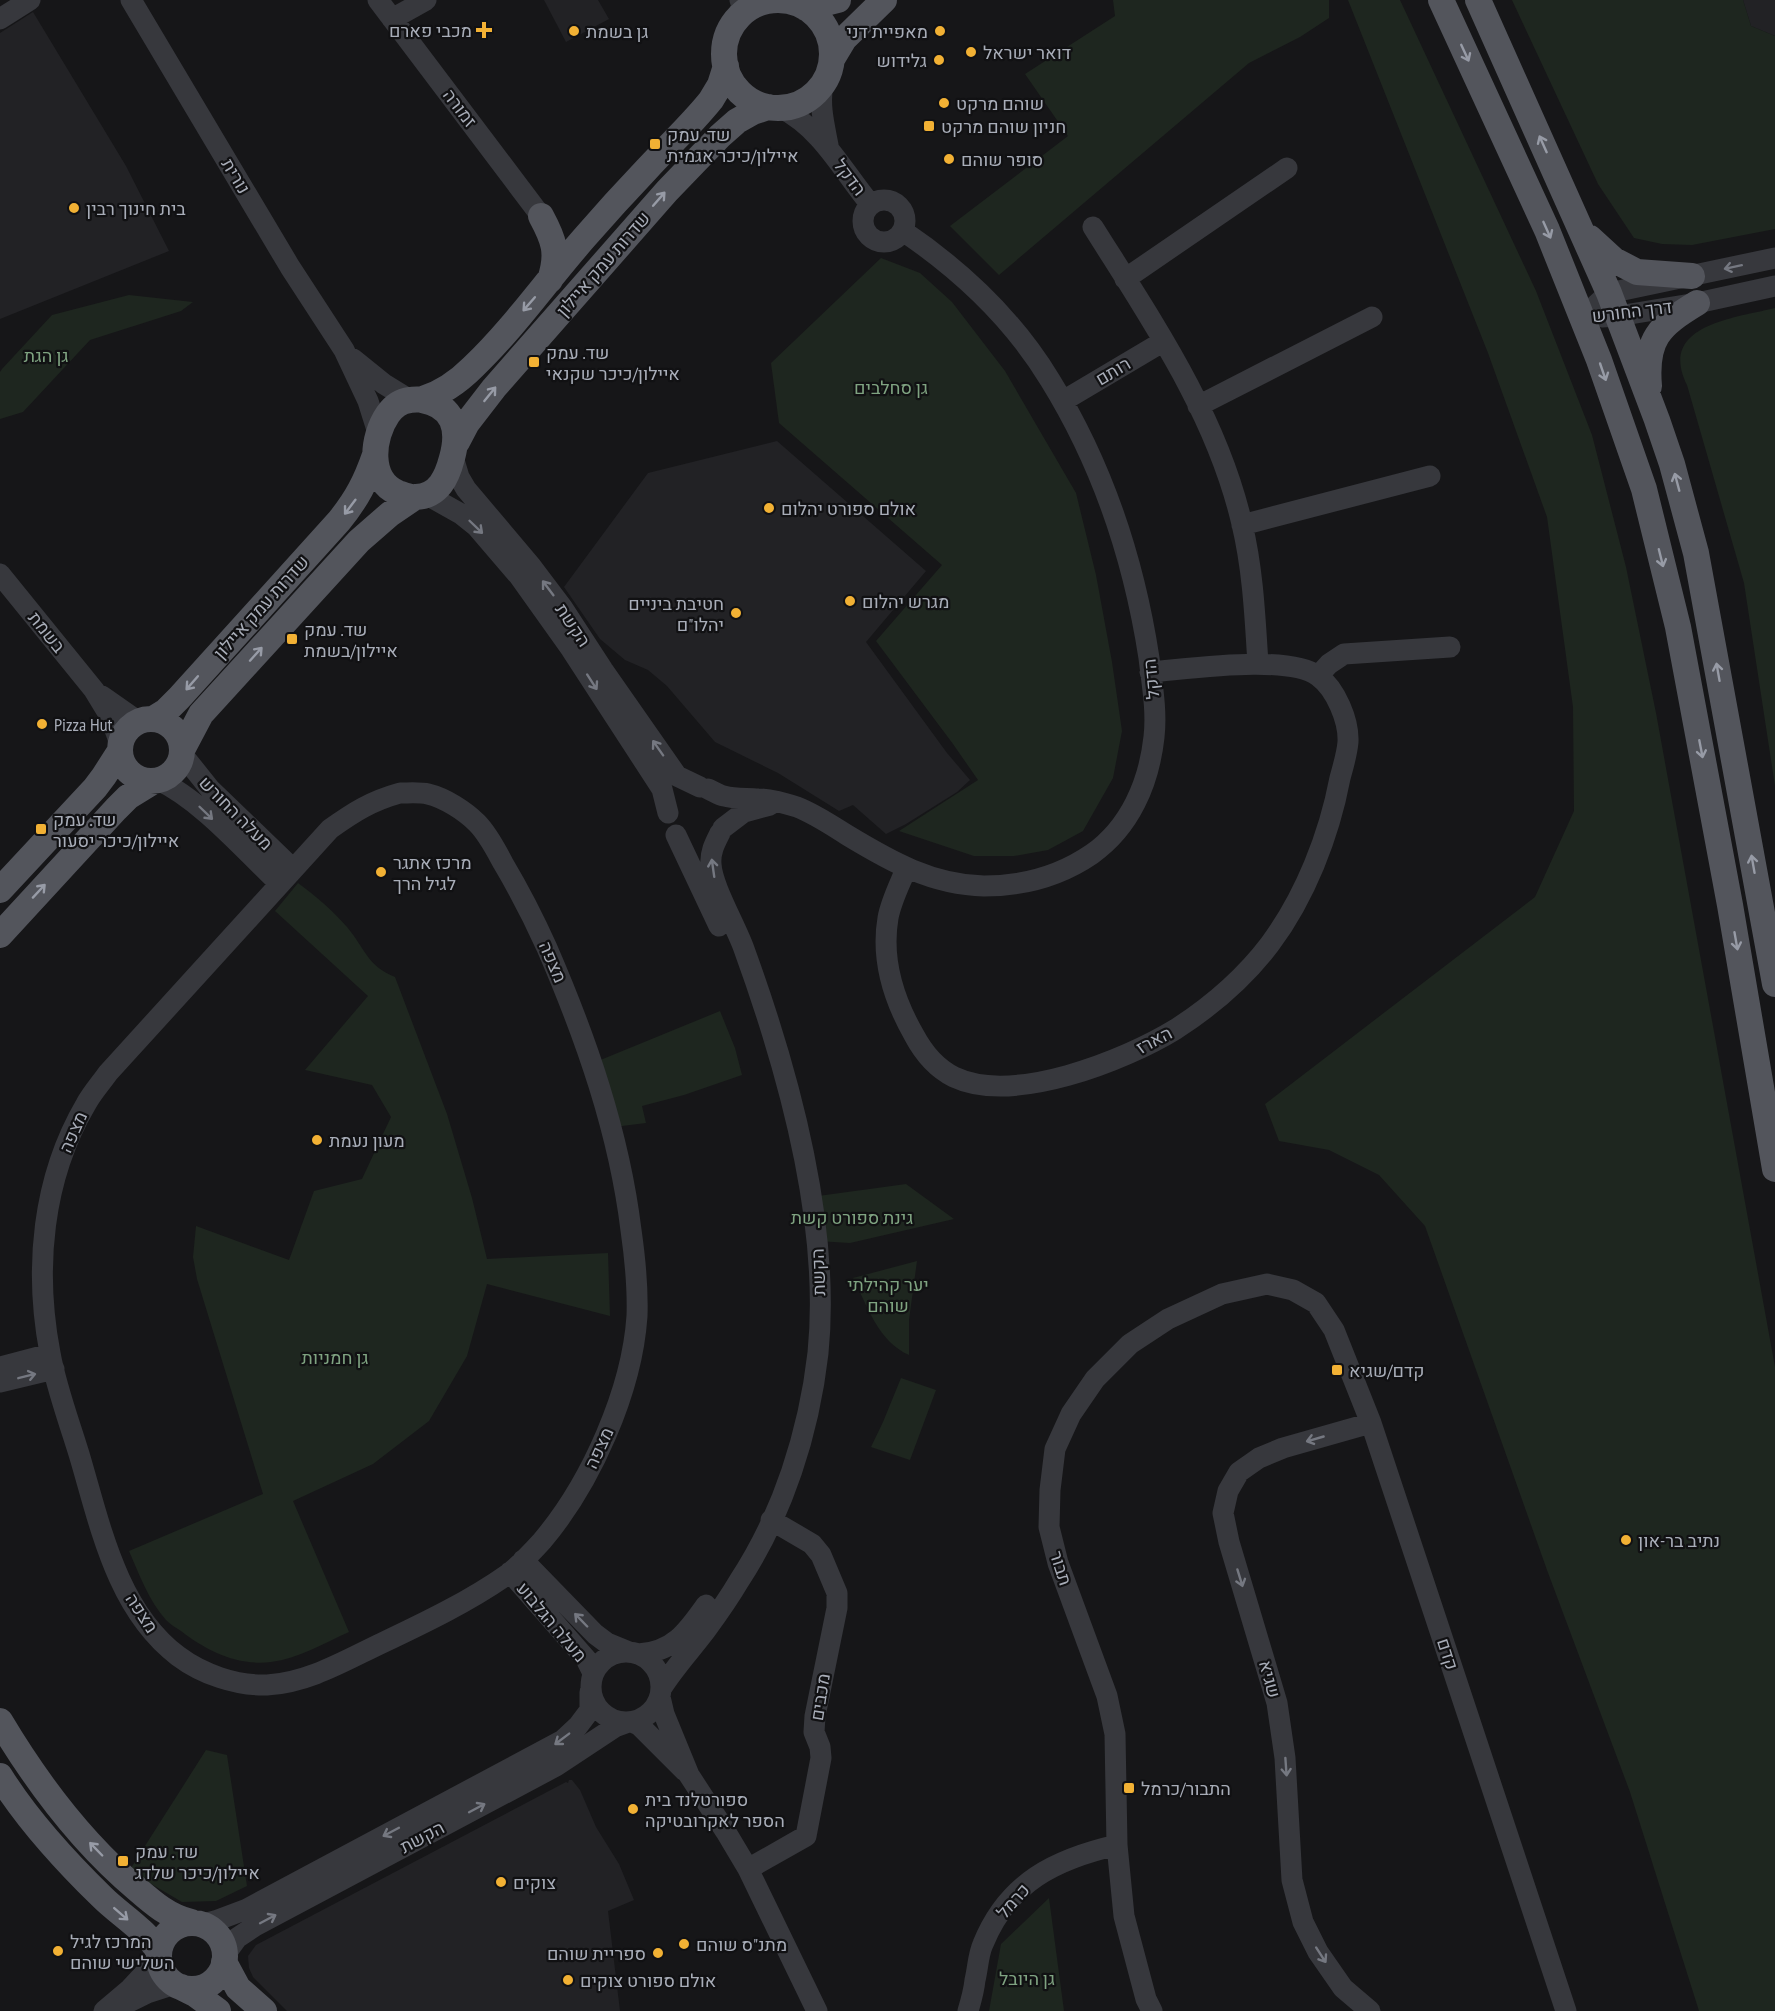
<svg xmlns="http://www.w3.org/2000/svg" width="1775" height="2011" font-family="'PT Sans Narrow',Heebo,sans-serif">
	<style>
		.built { fill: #222225 }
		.green { fill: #1e261f }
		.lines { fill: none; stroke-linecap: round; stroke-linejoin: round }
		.minor { stroke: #37383d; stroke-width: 21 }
		.major { stroke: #53555c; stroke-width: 26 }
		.oneway { stroke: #979ba6 }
		.oneway2 { stroke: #757881 }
		.poi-dot { fill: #f2b134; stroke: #111113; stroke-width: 2 }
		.labels { text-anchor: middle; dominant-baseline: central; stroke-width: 4.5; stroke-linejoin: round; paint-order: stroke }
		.poi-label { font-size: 18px; fill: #a8adb8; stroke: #111113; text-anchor: start }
		.street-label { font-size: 18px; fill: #a8adb8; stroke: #111113 }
		.park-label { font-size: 18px; fill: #7fa381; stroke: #111113 }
	</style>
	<rect width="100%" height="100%" fill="#161618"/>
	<path class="built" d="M 544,0 L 598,0 L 609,19 L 566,42 Z
		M 1743,0 L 1775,0 L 1775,36 L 1751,26 Z
		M 33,12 L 126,166 L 169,251 L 0,319 L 0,33 Z
		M 777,441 L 926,571 L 866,642 L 947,753 L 970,780 L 957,792 L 906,824 L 886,834 L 853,805 L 839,811 L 778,773 L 715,742 L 667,686 L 648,670 L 625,660 L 600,639 L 564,587 L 648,473 Z
		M 569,1780 L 572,1780 L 580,1790 L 596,1827 L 619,1864 L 634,1900 L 608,1911 L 620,2011 L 287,2011 L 253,1977 L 249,1968 L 248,1956 L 256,1945 L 566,1782 L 568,1783 Z"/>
	<path class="green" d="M 1113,0 L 1329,0 L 1329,18 L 1300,37 L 1249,63 L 999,275 L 950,226 L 1068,136 L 1025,74 L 1115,16 Z
		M 1348,0 L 1400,0 L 1536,291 L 1592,435 L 1626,567 L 1656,713 L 1775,1367 L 1775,2011 L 1699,2011 L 1630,1792 L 1547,1570 L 1425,1226 L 1379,1175 L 1329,1150 L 1279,1141 L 1265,1104 L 1535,897 L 1574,811 L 1573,707 L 1547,517 L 1488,353 Z
		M 1512,0 L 1743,0 L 1751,26 L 1775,36 L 1775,229 L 1692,245 L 1662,244 L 1634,238 L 1598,184 Z
		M 881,258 L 920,273 L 952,302 L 1005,371 L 1076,493 L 1096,575 L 1112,662 L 1122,731 L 1113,778 L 1083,831 L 1048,850 L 1014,856 L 974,856 L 899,831 L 978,780 L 953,744 L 876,641 L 942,565 L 779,423 L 771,363 Z
		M 129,295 L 193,302 L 181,311 L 90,340 L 23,412 L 0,419 L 0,372 L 2,369 L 52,315 Z
		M 1775,308 L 1775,786 L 1744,583 L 1687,385 C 1657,325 1735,318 1775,308 Z
		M 298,883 C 316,896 332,910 347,927 C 365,948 367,966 395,977 L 447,1114 L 472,1198 L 487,1259 L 608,1253 L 610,1316 L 487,1284 L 467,1356 L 429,1421 L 373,1464 L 293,1501 L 349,1632 C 324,1643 298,1659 271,1662 C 237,1666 207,1651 181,1631 C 176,1628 170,1624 166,1620 C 149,1601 139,1574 129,1551 L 263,1494 L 197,1279 L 193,1257 L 196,1226 L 289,1260 L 314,1191 L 362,1179 L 391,1117 L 372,1085 L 305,1070 L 368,996 L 275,911 Z
		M 720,1011 L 735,1048 L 742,1075 L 684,1095 L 642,1106 L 646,1123 L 614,1127 L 598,1061 Z
		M 906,1184 L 954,1219 L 850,1243 L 817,1241 L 811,1197 Z
		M 917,1261 L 909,1320 L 909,1355 C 878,1341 868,1307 853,1278 Z
		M 901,1378 L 936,1390 L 910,1460 L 871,1447 L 883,1422 Z
		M 206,1750 L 227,1755 L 247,1886 L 216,1901 L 182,1902 L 141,1878 L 131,1868 Z
		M 1049,1898 L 1064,2011 L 989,2011 L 1001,1944 Z"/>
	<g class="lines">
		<path class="minor" d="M 131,0 L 290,267 L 344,350 L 368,401 L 379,436
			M 378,0 L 541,216
			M 771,0 L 772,1
			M 0,19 L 30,0
			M 392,19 L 426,0
			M 735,22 L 742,6 L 740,0
			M 823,84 C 819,105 824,124 828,145
			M 781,108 C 822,129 842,170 871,205
			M863 221a21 21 0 1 1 42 0a21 21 0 1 1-42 0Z
			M 1093,227 C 1152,321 1217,415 1242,524 C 1253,570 1255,617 1258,664
			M 1125,279 L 1287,168
			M 1583,317 L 1609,293 L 1775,258
			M 1602,317 L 1618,316 L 1697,303 L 1775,286
			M 353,359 L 384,384 L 410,400
			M 1063,401 L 1164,341
			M 1198,406 L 1372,317
			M 453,457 L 459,477 L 466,489 L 531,566 L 562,607 L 603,670 L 677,776 L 700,787
			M 427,495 L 461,514 L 476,526 L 519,576 L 571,649 L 662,789 L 668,813
			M 1242,525 L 1430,476
			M 0,574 L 94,690 L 111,718 L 120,744
			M 1318,676 L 1329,664 L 1344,654 L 1450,647
			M 102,696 L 132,717 L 145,720
			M 182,754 L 210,789 L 293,869
			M 158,780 C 201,800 244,850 279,883
			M 708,789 C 713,791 719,795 724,796 C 734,799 747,798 758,799 C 771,799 784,803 797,807 C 815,814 831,825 847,835 C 890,861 932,885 984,886 C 1022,886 1060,876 1092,854 C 1130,827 1149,783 1154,737 C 1157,711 1152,684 1149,658 C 1134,560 1102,464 1050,380 C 1013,319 962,271 903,231
			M 400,793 C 409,793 420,792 428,794 C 445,798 465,811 477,823 C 488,834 496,850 503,863 C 519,890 534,919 547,948 C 586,1038 619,1132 631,1230 C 635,1258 638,1287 637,1316 C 632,1391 591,1483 542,1541 C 532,1552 520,1565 508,1574 C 470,1601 424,1623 382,1643 C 346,1660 308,1683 267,1685 C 236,1686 202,1674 178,1656 C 116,1609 100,1524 79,1454 C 69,1421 56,1387 50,1353 C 34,1269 42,1179 86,1104 C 92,1093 101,1083 108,1073 L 330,829 C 354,812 371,801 400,793 Z
			M 723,828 L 744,812 L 770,805
			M 676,835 L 719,926
			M 906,869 C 900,884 891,901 888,918 C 881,959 894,1000 914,1035 C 923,1052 936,1068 954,1077 C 1013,1105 1124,1061 1176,1029 C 1210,1007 1245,977 1270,944 C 1305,897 1329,836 1340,778 C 1343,767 1347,754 1348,742 C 1349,721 1336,689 1318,676 C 1288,654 1189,669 1150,672
			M 0,1367 L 50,1354
			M 0,1382 L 54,1369
			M 523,1560 L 595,1634 L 607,1643 L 629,1652
			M 510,1572 L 586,1659 L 593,1673
			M591 1687a35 35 0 1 1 70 0a35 35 0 1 1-70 0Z
			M 638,1654 C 673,1652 687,1632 706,1605
			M 661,1689 C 674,1668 691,1650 706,1630 C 717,1615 729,1598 739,1581 C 783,1514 809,1432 818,1353 C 831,1224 788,1070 744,949 C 736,926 712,886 711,864 C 710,852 715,843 720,833
			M 660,1697 L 664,1714 L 689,1775 L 726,1832 L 748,1869 L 817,2011
			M 632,1722 L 639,1725 L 685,1771
			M 748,1869 L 806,1836 L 821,1758 L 820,1747 L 814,1732 L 815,1716 L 837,1608 L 837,1593 L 821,1555 L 812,1544 L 771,1520
			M 202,1924 L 215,1921 L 247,1909 L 563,1740 L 578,1726 L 590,1710 L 590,1692
			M 224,1956 L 237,1938 L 255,1926 L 556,1766 L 615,1727 L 626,1723
			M 121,2006 L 147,1993 L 175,1984
			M 104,2011 L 130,1989 L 158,1959
			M 968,2011 C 971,2001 974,1990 975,1980 C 978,1968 978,1955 983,1944 C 1008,1882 1056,1859 1117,1845
			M 1152,2011 L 1146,1999 L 1124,1916 L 1117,1845 L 1115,1734 L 1107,1696 L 1058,1563 L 1049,1527 L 1050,1490 L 1055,1449 L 1071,1414 L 1095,1379 L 1130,1344 L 1168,1319 L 1222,1294 L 1267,1284 L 1293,1290 L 1316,1303 L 1334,1330 L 1371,1423 L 1566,2011
			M 1370,2011 L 1343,1988 L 1318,1952 L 1303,1922 L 1292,1880 L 1285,1758 L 1277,1703 L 1229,1542 L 1223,1513 L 1228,1491 L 1239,1472 L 1259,1458 L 1283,1448 L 1371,1423"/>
		<path class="major" d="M 1441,0 L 1547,230 L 1599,360 L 1644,489 L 1678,627 L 1730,905 L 1775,1169
			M 1478,0 L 1609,293 L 1657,420 L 1672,464 L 1696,553 L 1775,984
			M724 54a54 54 0 1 1 108 0a54 54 0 1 1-108 0Z
			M 806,8 L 838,0
			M 832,59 L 844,39 L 884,0
			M 541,216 C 554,240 559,253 550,280
			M 1590,238 L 1614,260 L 1637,272 L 1692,276
			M 1649,386 C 1645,339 1659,326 1697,303
			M 422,400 C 454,406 460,429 452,458 C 447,477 439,496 416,497 C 410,498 404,495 398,493 C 367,480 372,437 388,414 C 393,407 401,401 410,400 C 415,399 419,400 423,399 C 442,393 459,381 473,367 C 514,328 547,280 585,237 C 605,214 625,192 646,170 C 668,146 691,125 711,100 L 720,85 L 726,66
			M 457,442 L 467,423 L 494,388 L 667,191 L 720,136 L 737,121 L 753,112 L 768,107
			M120 750a31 31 0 1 1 62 0a31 31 0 1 1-62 0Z
			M 153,719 L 166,711 L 179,698 L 339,521 C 357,499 366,481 375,455
			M 182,750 L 201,714 L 359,541 L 390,514 L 415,497
			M 0,890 L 95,788 L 104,776 L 120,751
			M 0,935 L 116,809 L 128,797 L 154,781
			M 0,1721 C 37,1783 81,1842 137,1889 C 153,1903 169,1917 191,1922
			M 0,1776 C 28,1821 64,1860 102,1897 C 120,1915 146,1930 159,1952
			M159 1956a33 33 0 1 1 66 0a33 33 0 1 1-66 0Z
			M 224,1962 L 238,1988 L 264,2011
			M 181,1987 L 195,1994 L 218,2011"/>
	</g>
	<defs><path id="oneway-shaft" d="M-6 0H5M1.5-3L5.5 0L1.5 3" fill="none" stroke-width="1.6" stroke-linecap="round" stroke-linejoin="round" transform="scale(1.5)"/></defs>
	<g class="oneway">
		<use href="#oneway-shaft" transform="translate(1465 53) rotate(65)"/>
		<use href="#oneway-shaft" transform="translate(1543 144) rotate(-114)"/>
		<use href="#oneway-shaft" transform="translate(659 199) rotate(-49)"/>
		<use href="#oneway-shaft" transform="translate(1547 230) rotate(66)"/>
		<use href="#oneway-shaft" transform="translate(529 304) rotate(131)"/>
		<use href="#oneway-shaft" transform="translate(1603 372) rotate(71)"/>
		<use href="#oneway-shaft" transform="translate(490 394) rotate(-51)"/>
		<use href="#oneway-shaft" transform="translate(1677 482) rotate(-105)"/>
		<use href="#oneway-shaft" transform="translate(350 507) rotate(127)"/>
		<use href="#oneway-shaft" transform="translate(1661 558) rotate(76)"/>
		<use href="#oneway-shaft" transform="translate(256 654) rotate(-48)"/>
		<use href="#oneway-shaft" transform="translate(1718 672) rotate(-100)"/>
		<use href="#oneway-shaft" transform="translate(192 683) rotate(131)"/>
		<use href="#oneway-shaft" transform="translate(1701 749) rotate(79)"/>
		<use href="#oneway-shaft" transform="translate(1753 864) rotate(-100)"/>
		<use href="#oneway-shaft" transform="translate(39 891) rotate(-47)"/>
		<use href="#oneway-shaft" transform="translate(1736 941) rotate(80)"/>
		<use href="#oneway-shaft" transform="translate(96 1849) rotate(-134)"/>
		<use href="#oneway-shaft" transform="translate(121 1914) rotate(41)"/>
	</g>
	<g class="oneway2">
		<use href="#oneway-shaft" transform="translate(1733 267) rotate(168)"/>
		<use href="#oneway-shaft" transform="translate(476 527) rotate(44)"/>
		<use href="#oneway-shaft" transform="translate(548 588) rotate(-127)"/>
		<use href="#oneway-shaft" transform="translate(592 682) rotate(57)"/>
		<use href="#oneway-shaft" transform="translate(658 748) rotate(-125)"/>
		<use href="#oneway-shaft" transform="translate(206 813) rotate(44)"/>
		<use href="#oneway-shaft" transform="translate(713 868) rotate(-98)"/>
		<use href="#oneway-shaft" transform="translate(27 1376) rotate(-14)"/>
		<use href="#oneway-shaft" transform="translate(1315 1439) rotate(164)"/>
		<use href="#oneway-shaft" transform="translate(1240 1578) rotate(73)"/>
		<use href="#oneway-shaft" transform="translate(581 1620) rotate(-134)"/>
		<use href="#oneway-shaft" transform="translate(562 1739) rotate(143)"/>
		<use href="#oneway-shaft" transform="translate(1286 1767) rotate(86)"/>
		<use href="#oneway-shaft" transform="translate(477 1808) rotate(-28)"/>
		<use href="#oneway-shaft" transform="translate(391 1832) rotate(152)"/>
		<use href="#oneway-shaft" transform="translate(268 1919) rotate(-28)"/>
		<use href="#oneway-shaft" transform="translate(1321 1955) rotate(57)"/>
	</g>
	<g class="poi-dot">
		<path d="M481 21h6v6h6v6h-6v6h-6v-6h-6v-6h6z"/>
		<circle cx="574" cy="31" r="6"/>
		<circle cx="940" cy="31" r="6"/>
		<circle cx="971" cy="52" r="6"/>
		<circle cx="939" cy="60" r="6"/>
		<circle cx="944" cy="103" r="6"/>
		<rect x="923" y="120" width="12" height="12" rx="3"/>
		<rect x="649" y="138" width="12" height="12" rx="3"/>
		<circle cx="949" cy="159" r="6"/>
		<circle cx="74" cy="208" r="6"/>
		<rect x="528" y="356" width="12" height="12" rx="3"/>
		<circle cx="769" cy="508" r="6"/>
		<circle cx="850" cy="601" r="6"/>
		<circle cx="736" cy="613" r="6"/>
		<rect x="286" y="633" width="12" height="12" rx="3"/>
		<circle cx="42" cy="724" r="6"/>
		<rect x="35" y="823" width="12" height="12" rx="3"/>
		<circle cx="381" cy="872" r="6"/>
		<circle cx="317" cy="1140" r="6"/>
		<rect x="1331" y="1364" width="12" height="12" rx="3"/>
		<circle cx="1626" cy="1540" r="6"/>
		<rect x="1123" y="1782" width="12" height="12" rx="3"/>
		<circle cx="633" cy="1809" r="6"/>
		<rect x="117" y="1855" width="12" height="12" rx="3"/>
		<circle cx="501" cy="1882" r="6"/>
		<circle cx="684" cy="1944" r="6"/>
		<circle cx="58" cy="1951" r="6"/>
		<circle cx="658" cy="1953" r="6"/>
		<circle cx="568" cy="1980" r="6"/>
	</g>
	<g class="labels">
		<g class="poi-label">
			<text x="472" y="30" text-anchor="end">מכבי פארם</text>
			<text x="586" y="31">גן בשמת</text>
			<text x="928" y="31" text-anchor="end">מאפיית דני</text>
			<text x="983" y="52">דואר ישראל</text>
			<text x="927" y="60" text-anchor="end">גלידוש</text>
			<text x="956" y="103">שוהם מרקט</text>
			<text x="941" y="126">חניון שוהם מרקט</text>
			<text x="667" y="134">שד. עמק<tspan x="667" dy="21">איילון/כיכר אגמית</tspan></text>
			<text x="961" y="159">סופר שוהם</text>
			<text x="86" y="208">בית חינוך רבין</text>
			<text x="546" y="352">שד. עמק<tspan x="546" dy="21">איילון/כיכר שקנאי</tspan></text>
			<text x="781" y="508">אולם ספורט יהלום</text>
			<text x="862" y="601">מגרש יהלום</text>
			<text x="724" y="603" text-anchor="end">חטיבת ביניים<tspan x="724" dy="21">יהלו"ם</tspan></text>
			<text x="304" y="629">שד. עמק<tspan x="304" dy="21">איילון/בשמת</tspan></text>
			<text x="54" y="724">Pizza Hut</text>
			<text x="53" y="819">שד. עמק<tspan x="53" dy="21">איילון/כיכר יסעור</tspan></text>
			<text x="393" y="862">מרכז אתגר<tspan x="393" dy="21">לגיל הרך</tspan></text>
			<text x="329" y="1140">מעון נעמת</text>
			<text x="1349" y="1370">קדם/שגיא</text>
			<text x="1638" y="1540">נתיב בר-און</text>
			<text x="1141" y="1788">התבור/כרמל</text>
			<text x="645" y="1799">ספורטלנד בית<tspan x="645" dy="21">הספר לאקרובטיקה</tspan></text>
			<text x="135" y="1851">שד. עמק<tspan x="135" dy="21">איילון/כיכר שלדג</tspan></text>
			<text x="513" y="1882">צוקים</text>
			<text x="70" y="1941">המרכז לגיל<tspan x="70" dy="21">השלישי שוהם</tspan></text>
			<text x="696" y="1944">מתנ"ס שוהם</text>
			<text x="646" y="1953" text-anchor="end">ספריית שוהם</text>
			<text x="580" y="1980">אולם ספורט צוקים</text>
		</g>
		<g class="street-label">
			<text transform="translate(460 108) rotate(53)">זמורה</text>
			<text transform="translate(236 176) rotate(59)">נורית</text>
			<text transform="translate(850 177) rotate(53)">הדקל</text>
			<text transform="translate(603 264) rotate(-49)">שדרות עמק איילון</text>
			<text transform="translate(1632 311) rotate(-7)">דרך החורש</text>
			<text transform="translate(1113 371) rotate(-31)">רותם</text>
			<text transform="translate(261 607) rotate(-48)">שדרות עמק איילון</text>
			<text transform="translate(573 625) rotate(56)">הקשת</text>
			<text transform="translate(47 632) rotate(51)">בשמת</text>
			<text transform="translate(1151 679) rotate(-96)">הדקל</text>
			<text transform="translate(236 813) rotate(45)">מעלה החורש</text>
			<text transform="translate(553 962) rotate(67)">מצפה</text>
			<text transform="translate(1154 1040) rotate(-28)">הארז</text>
			<text transform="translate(73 1132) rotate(-66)">מצפה</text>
			<text transform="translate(818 1272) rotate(-92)">הקשת</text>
			<text transform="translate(599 1448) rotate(-65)">מצפה</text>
			<text transform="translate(1061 1568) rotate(72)">תבור</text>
			<text transform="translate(142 1613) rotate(57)">מצפה</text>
			<text transform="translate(552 1622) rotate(50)">מעלה הגלבוע</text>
			<text transform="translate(1448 1654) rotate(72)">קדם</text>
			<text transform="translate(1270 1679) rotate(75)">שגיא</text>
			<text transform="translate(820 1697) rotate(-81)">מכבים</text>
			<text transform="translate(422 1837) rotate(-28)">הקשת</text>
			<text transform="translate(1013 1901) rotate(-49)">כרמל</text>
		</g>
		<g class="park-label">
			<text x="46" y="355">גן הגת</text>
			<text x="891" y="387">גן סחלבים</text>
			<text x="852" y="1217">גינת ספורט קשת</text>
			<text x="888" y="1284">יער קהילתי<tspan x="888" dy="21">שוהם</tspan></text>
			<text x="335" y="1357">גן חמניות</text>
			<text x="1027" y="1978">גן היובל</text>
		</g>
	</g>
</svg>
